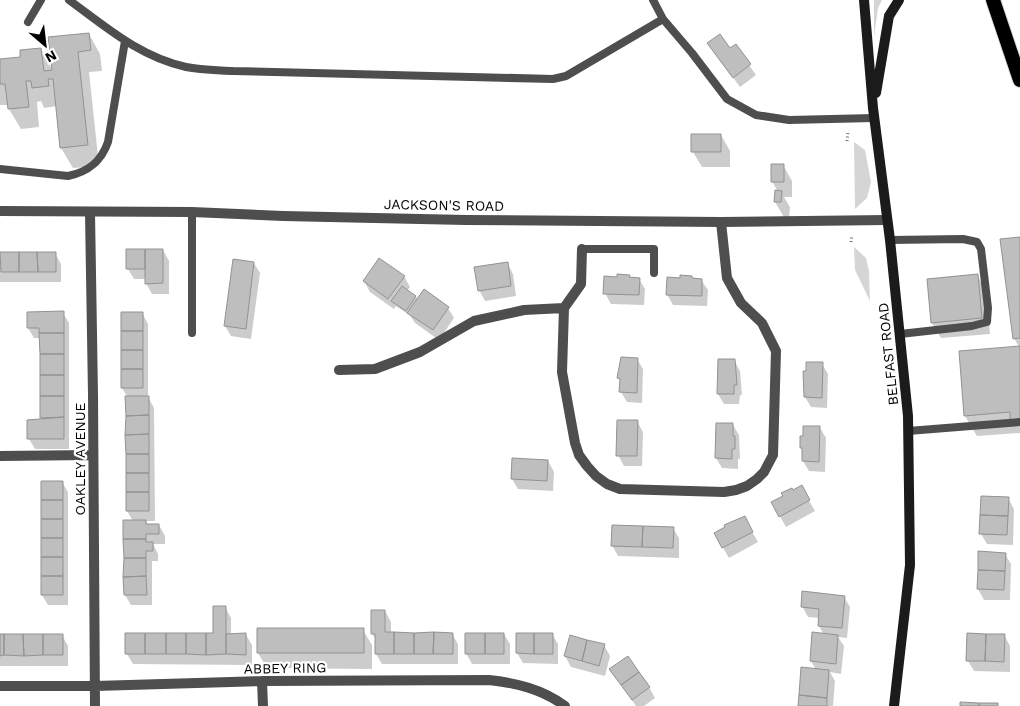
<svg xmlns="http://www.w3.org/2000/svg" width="1020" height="706" font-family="'Work Sans',sans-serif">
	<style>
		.green { fill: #d5d5d5 }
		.shadow { fill: #0003 }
		.building { fill: #bebebe; stroke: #929292 }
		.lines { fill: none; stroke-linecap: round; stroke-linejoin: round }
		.trunk-casing { stroke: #dbdbdb; stroke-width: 16 }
		.path { stroke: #707070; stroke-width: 3; stroke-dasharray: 1 2.5; stroke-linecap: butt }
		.service { stroke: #4e4e4e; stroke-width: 8 }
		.minor { stroke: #4e4e4e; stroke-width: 10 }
		.tertiary { stroke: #4e4e4e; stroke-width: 10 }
		.secondary { stroke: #1b1b1b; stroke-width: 10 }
		.trunk { stroke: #000; stroke-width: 14 }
		.labels { text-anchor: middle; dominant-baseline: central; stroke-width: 4.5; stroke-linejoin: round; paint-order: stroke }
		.street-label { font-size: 14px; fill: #000; stroke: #fff }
	</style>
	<rect width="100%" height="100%" fill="#fff"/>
	<path class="green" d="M 874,0 L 882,0 L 878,8 L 874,37 Z
		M 854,142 L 865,150 L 871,182 L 867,198 L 855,209 Z
		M 854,247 L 866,258 L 869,271 L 870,301 L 855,270 Z"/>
	<path class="shadow" d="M 89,34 L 100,54 L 102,71 L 89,72 L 99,166 L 73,168 L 61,148 L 57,106 L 44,108 L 41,101 L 37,102 L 39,127 L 21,129 L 9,109 L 8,105 L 0,105 L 0,60 L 22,58 L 41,49 L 53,71 Z
		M 709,44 L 730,50 L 735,45 L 756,75 L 740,87 Z
		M 721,135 L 730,151 L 730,167 L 702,167 L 693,152 Z
		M 783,165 L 792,181 L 792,197 L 784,197 L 790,207 L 789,218 L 784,217 L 775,202 L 778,192 L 772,181 Z
		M 1020,238 L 1020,434 L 1019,433 L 977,436 L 965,416 L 1019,347 L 1014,338 Z
		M 163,250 L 169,261 L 169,294 L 152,294 L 146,283 L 146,279 L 134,279 L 128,269 Z
		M 0,253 L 55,253 L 61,264 L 61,282 L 0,282 Z
		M 254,263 L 260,273 L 251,339 L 231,336 L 225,326 Z
		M 507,263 L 513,274 L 516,296 L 485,301 L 479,290 Z
		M 977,275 L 986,291 L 990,334 L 941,338 L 932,323 Z
		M 404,276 L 410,287 L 407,291 L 415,296 L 418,300 L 448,308 L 454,318 L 439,340 L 415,323 L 409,314 L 409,315 L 396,306 L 394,309 L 370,292 L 364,281 Z
		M 629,276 L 630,278 L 639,279 L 645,289 L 644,305 L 611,304 L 605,293 L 605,278 Z
		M 692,277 L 693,279 L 701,280 L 708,290 L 707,306 L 673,305 L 667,294 L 668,278 Z
		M 28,313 L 63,313 L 69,323 L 69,449 L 35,449 L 29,439 L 41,421 L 41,338 L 34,338 L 28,328 Z
		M 142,313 L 148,324 L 148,397 L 154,408 L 155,521 L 146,521 L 148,526 L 159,525 L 165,536 L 165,544 L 153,544 L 158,554 L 158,561 L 152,561 L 152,605 L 131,605 L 125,595 L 125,521 L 133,521 L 127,511 L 128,398 L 122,388 Z
		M 637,359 L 643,369 L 642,403 L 627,402 L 621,392 L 621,382 L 619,378 Z
		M 734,360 L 740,371 L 742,395 L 740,395 L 739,404 L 724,404 L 718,394 Z
		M 822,364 L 828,374 L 827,408 L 811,407 L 805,397 Z
		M 637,421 L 643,432 L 642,466 L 624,466 L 618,455 Z
		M 733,425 L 739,435 L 740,459 L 738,459 L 738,469 L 722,468 L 716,458 Z
		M 820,428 L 826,438 L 825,472 L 809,471 L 803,461 L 804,451 L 801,447 Z
		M 548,461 L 554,472 L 553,491 L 518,489 L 512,479 Z
		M 42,482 L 62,482 L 68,492 L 68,605 L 48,605 L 42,595 Z
		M 801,487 L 815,511 L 786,527 L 772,502 Z
		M 1008,498 L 1014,509 L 1013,545 L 987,544 L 981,534 Z
		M 744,518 L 758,542 L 729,558 L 715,534 Z
		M 673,528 L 679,538 L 679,558 L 618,556 L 612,545 Z
		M 979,553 L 1005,554 L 1011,564 L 1010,600 L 984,600 L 978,589 Z
		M 844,597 L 850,607 L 847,638 L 838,637 L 844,646 L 841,674 L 830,672 L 835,681 L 833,706 L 800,706 L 816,670 L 811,661 L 824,635 L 819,626 L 820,618 L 808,617 L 802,606 Z
		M 225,607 L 231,618 L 231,635 L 246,635 L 252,645 L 252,665 L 133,664 L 127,654 L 127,634 L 214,635 Z
		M 385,611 L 391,622 L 391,634 L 452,634 L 458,644 L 458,664 L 382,664 L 376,654 L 376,640 L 372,633 Z
		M 363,630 L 372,645 L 372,669 L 267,668 L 258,653 Z
		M 504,634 L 510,644 L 510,664 L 472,664 L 466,653 Z
		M 552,634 L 558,644 L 558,664 L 523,663 L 517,653 Z
		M 0,635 L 62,635 L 68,646 L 68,666 L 0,666 Z
		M 1004,635 L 1010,646 L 1010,672 L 974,671 L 968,661 Z
		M 604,645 L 610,656 L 605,676 L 571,667 L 565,656 Z
		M 611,670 L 649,687 L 655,698 L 644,706 L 636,706 Z"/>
	<path class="building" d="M 89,33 L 91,50 L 78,52 L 88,145 L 60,148 L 53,79 L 48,79 L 49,86 L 32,88 L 31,81 L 26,81 L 29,107 L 8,109 L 5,84 L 0,84 L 0,59 L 20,57 L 20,50 L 41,48 L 44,71 L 52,70 L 48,37 Z
		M 720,34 L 730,48 L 736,44 L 751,64 L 733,78 L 707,43 Z
		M 691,134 L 721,134 L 721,152 L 691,152 Z
		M 771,164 L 784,164 L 784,182 L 771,182 Z
		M 775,190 L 782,191 L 781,202 L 774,202 Z
		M 1020,237 L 1020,338 L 1013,339 L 1000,239 Z
		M 126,249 L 145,249 L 145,269 L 126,269 Z
		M 145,249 L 163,249 L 163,283 L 145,284 Z
		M 0,252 L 19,252 L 19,272 L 1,272 Z
		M 19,252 L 37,252 L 38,272 L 19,272 Z
		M 37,252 L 56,252 L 56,272 L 38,272 Z
		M 379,258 L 405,276 L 388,299 L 363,281 Z
		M 233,259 L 254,262 L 246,329 L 224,326 Z
		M 508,262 L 511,286 L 478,291 L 474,267 Z
		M 617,274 L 630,275 L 629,277 L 640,278 L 639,295 L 603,294 L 604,276 L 617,277 Z
		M 978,274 L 982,318 L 931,323 L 927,279 Z
		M 680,275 L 692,276 L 692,278 L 702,279 L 702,296 L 666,295 L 667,277 L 680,278 Z
		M 402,286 L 416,296 L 406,311 L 391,301 Z
		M 424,289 L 449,307 L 433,330 L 407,313 Z
		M 64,311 L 64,333 L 39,333 L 39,328 L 27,328 L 27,312 Z
		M 121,312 L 143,312 L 143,331 L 121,331 Z
		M 121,331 L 143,331 L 143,350 L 121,350 Z
		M 39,333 L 64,333 L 64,354 L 40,354 Z
		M 1020,346 L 1020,419 L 1010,420 L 1010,412 L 964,416 L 959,351 Z
		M 121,350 L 143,350 L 143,369 L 121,369 Z
		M 40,354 L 64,354 L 64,375 L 40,375 Z
		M 621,357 L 638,358 L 637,393 L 619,392 L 620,379 L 617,378 Z
		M 718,359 L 735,359 L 737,385 L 734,385 L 734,394 L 717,394 Z
		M 806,362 L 823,362 L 822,398 L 804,397 L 803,371 L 806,371 Z
		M 121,369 L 143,369 L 143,388 L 121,388 Z
		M 40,375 L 64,375 L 64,396 L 40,396 Z
		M 40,396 L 64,396 L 64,417 L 40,418 Z
		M 125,396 L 149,396 L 149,415 L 126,416 Z
		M 149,415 L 149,434 L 125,435 L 126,416 Z
		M 64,417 L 64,439 L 27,439 L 27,420 Z
		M 617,420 L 638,420 L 637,456 L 616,456 Z
		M 716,423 L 733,423 L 733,436 L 735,436 L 735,449 L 732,449 L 732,459 L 715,458 Z
		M 803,426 L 820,426 L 819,462 L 802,461 L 802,448 L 800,448 L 800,436 L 803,436 Z
		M 149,434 L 149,454 L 126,454 L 125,435 Z
		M 126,454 L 149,454 L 149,473 L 126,473 Z
		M 512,458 L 548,460 L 547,481 L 511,479 Z
		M 126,473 L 149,473 L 149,492 L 126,492 Z
		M 41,481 L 63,481 L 63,500 L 41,500 Z
		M 802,485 L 810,500 L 779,517 L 771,502 L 783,496 L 781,493 L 792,488 L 793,490 Z
		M 126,492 L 149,492 L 149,511 L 126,511 Z
		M 981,496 L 1009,497 L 1008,516 L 980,515 Z
		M 41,500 L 63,500 L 63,519 L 41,519 Z
		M 980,515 L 1008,516 L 1007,535 L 979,534 Z
		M 745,516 L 753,532 L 722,548 L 714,533 L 725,527 L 724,525 Z
		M 41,519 L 63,519 L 63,538 L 41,538 Z
		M 123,520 L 146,520 L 146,524 L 159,524 L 159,534 L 146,534 L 146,539 L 123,539 Z
		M 612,525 L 643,526 L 642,547 L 611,546 Z
		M 643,526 L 674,527 L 673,548 L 642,547 Z
		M 41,538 L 63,538 L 63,557 L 41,557 Z
		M 123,539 L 146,539 L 146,542 L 153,542 L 153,551 L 146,551 L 146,558 L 124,558 Z
		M 978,551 L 1006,553 L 1005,571 L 978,570 Z
		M 41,557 L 63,557 L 63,576 L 41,576 Z
		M 124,558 L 146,558 L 146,576 L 123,577 Z
		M 978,570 L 1005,571 L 1004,590 L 977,589 Z
		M 41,576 L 63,576 L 63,595 L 41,595 Z
		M 146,576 L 147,595 L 124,595 L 123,577 Z
		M 802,591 L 845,596 L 842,628 L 818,626 L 819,609 L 801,607 Z
		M 213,606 L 226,606 L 226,654 L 206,655 L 206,633 L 213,633 Z
		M 371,610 L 385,610 L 385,632 L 394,632 L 394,654 L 375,654 L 375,634 L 371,634 Z
		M 257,628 L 364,628 L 364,653 L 257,653 Z
		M 394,632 L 414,633 L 414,654 L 394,654 Z
		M 434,632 L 433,654 L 414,654 L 414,633 Z
		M 434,632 L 453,633 L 453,654 L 433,654 Z
		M 812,632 L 838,635 L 836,664 L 810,661 Z
		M 125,633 L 145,633 L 145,654 L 125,654 Z
		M 145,633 L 166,633 L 166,654 L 145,654 Z
		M 166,633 L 186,633 L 186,654 L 166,654 Z
		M 186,633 L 206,633 L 206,655 L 186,654 Z
		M 246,633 L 246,655 L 226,654 L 226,634 Z
		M 465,633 L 485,633 L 485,654 L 465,654 Z
		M 485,633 L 504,633 L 504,654 L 485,654 Z
		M 516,633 L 534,633 L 534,654 L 516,653 Z
		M 534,633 L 553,633 L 553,654 L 534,654 Z
		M 967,633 L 986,634 L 985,661 L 966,661 Z
		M 0,634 L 4,634 L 4,655 L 0,656 Z
		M 4,634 L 23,634 L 24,656 L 4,655 Z
		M 23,634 L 43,634 L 43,655 L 24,656 Z
		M 43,634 L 63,634 L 63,655 L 43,655 Z
		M 986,634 L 1005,634 L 1004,662 L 985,661 Z
		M 570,635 L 587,640 L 582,661 L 564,656 Z
		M 587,640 L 605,644 L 599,666 L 582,661 Z
		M 628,656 L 639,672 L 621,685 L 609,669 Z
		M 801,667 L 829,670 L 827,698 L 799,695 Z
		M 639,672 L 650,687 L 632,700 L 621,685 Z
		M 799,695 L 827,698 L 827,706 L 798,706 Z
		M 960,702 L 979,703 L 979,706 L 960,706 Z
		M 979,703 L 998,703 L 998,706 L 979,706 Z"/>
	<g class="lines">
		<g class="trunk-casing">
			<path id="trunk" d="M 993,0 L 1020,80"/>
		</g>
		<path class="path" d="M 847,141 L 848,132
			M 851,242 L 852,235"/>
		<path class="service" d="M 69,0 C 106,27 140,57 186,67 C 201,70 217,70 233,71 L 553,79 L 566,76 L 663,19
			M 653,0 L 663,19 L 692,53 L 727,99 L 756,115 L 789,120 L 874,118
			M 28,22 L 41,0
			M 0,169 L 68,176 C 88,172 101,162 108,142 L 125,41
			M 890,240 L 963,239 L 977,242 L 981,249 L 988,308 L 987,322 L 972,326 L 900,334
			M 582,249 L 654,249 L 654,273
			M 192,333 L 192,212
			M 908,431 L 1020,422"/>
		<path class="minor" d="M 90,213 L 93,395 L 95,706
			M 564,308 L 581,284 L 582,249
			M 339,370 L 375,369 L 420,352 L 474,321 L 524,310 L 564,308 L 562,372 L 575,443 L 579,455 L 587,466 L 596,476 L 607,484 L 620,489 L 724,492 L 736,490 L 747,486 L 757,479 L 764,472 L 773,455 L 776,351 L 762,323 L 741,303 L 727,278 L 721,222
			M 0,456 L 93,455
			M 262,681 L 263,706
			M 0,686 L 95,686 L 262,681 L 489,680 C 516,683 542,689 565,706"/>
		<path class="tertiary" d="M 0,211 L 192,212 L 283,216 L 466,220 L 721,222 L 887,220"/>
		<path class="secondary" d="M 864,0 L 873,108 L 890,240 L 908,416 L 910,565 L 894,706
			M 876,93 L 889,16 L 899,0"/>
		<use href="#trunk" class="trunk"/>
	</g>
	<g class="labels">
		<g class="street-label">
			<text transform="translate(444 205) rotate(1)">JACKSON'S ROAD</text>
			<text transform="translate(888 354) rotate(-96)">BELFAST ROAD</text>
			<text transform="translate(80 459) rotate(-90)">OAKLEY AVENUE</text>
			<text transform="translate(285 668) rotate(-1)">ABBEY RING</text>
		</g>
	</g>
	<g transform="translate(45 45) rotate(152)" stroke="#ffffff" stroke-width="4" paint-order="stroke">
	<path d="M0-4L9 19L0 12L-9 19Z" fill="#000000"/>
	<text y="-8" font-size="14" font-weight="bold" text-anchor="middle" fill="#000000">N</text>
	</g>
</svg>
